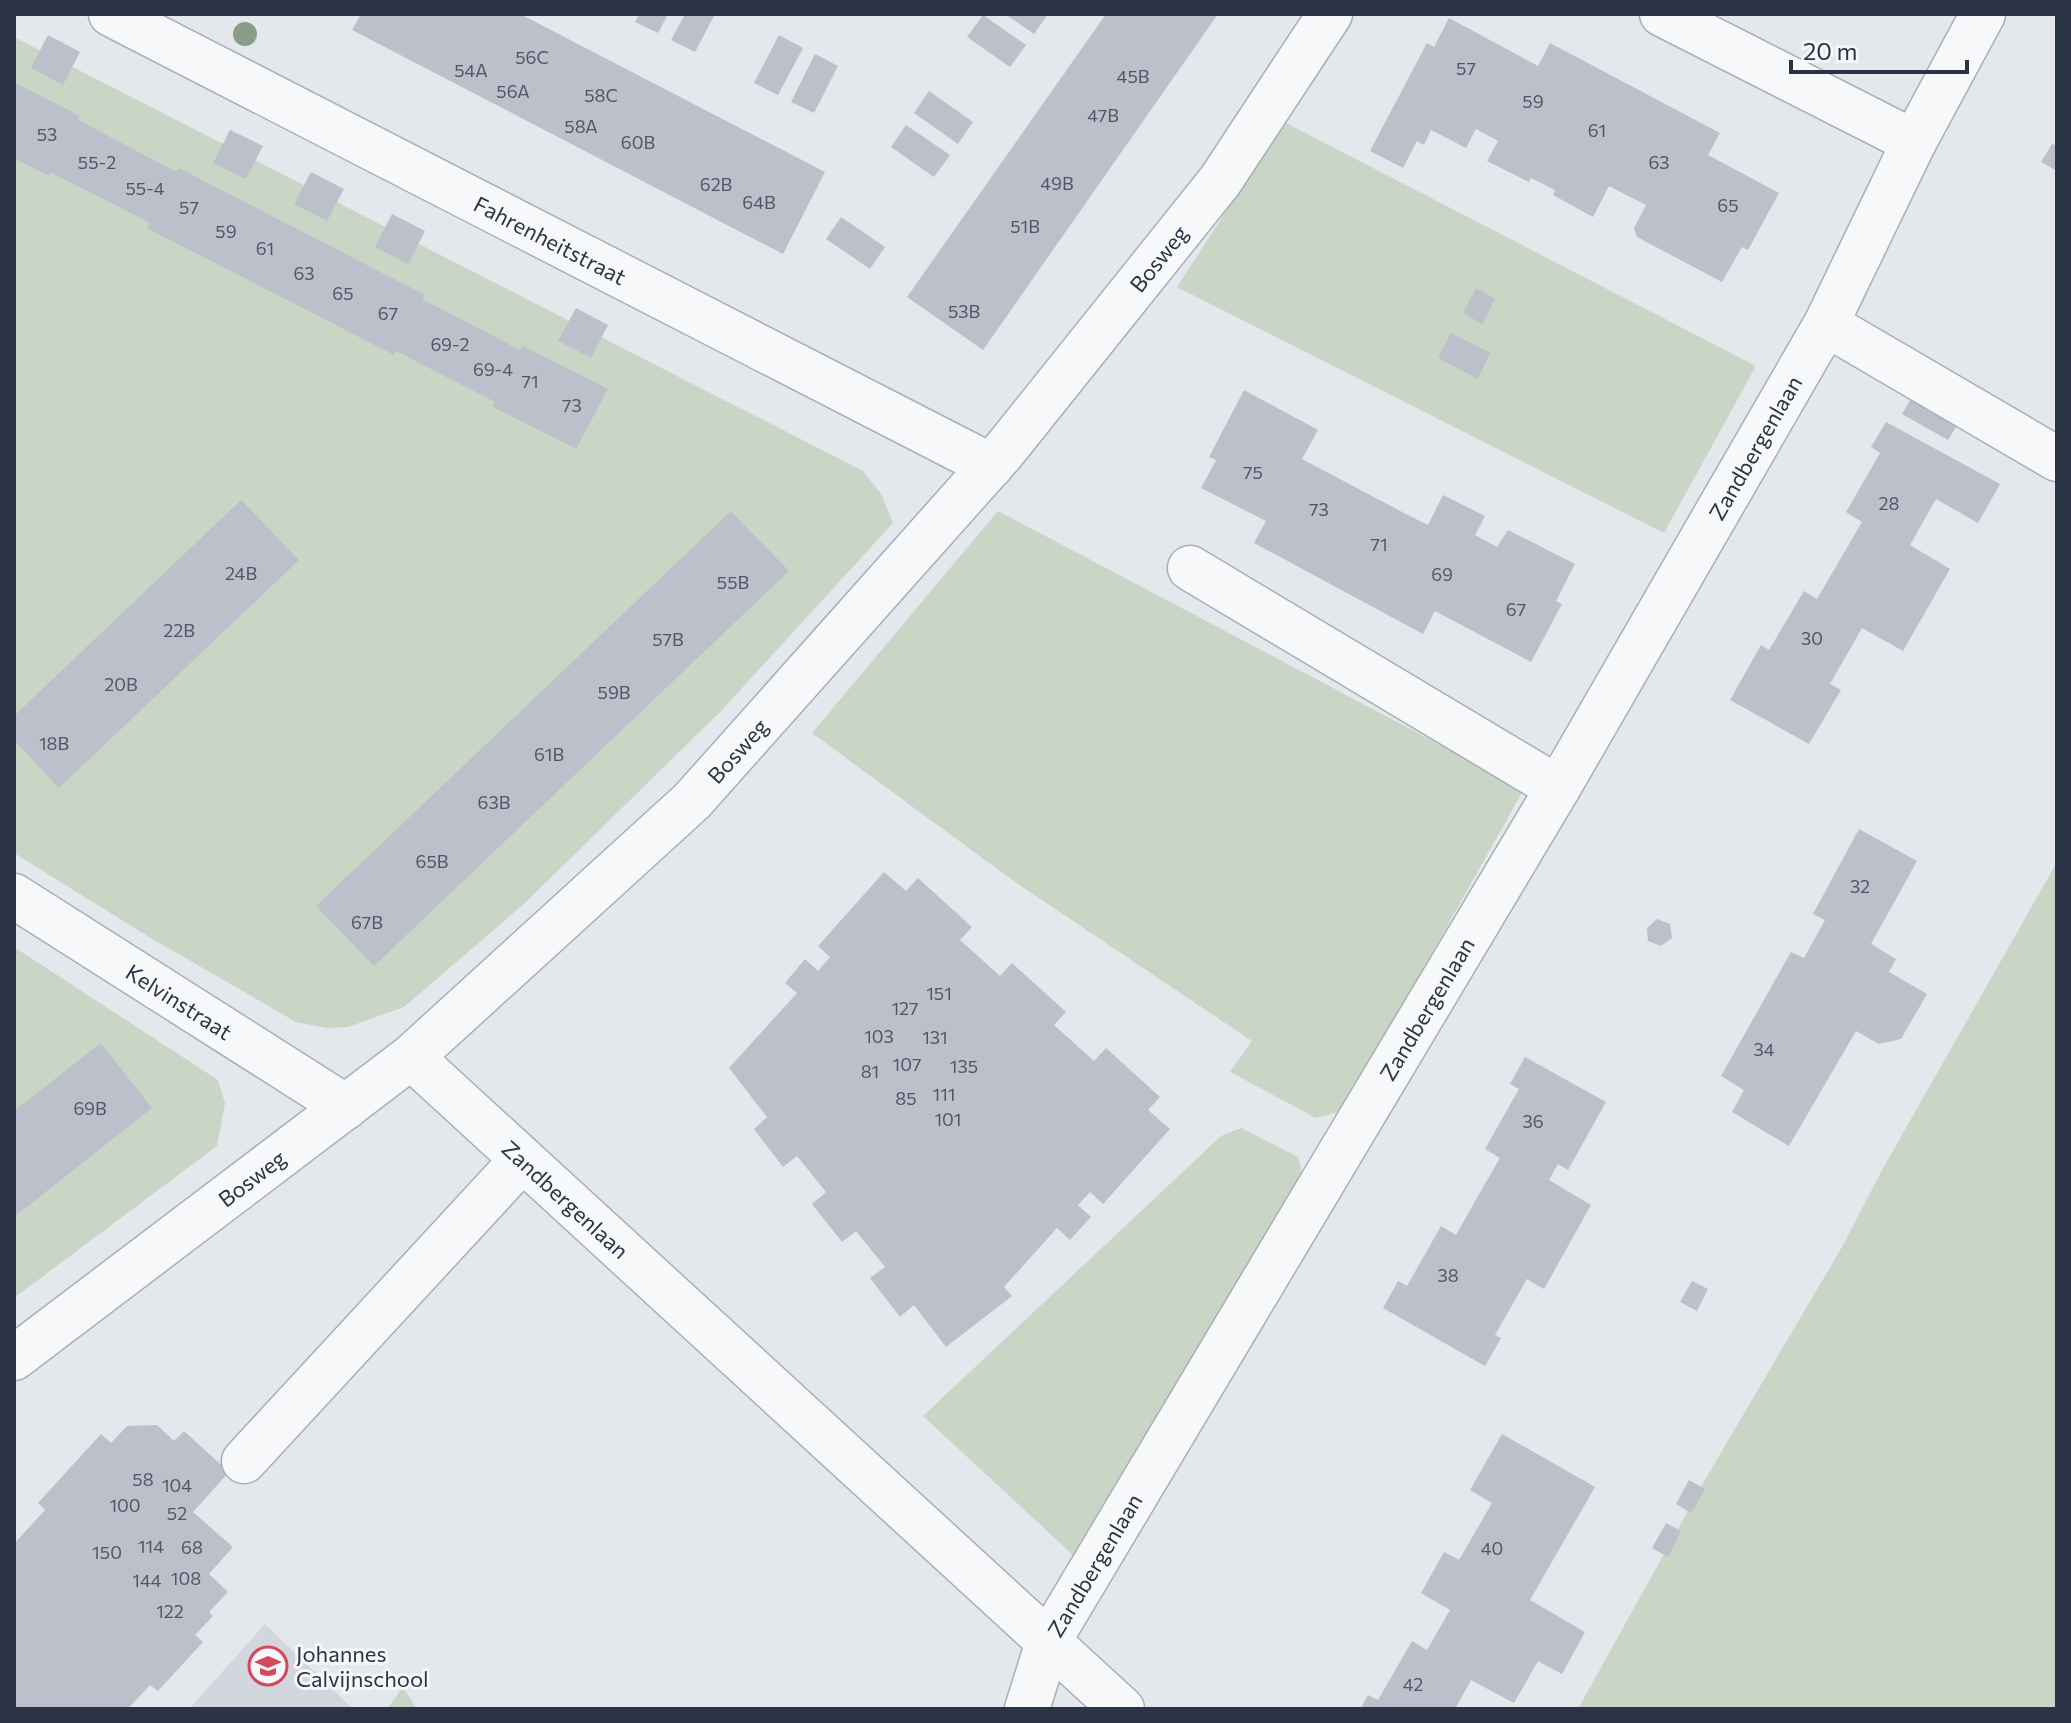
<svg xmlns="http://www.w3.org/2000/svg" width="2071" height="1723" font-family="Commissioner,sans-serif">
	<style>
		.built { fill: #d2d6de }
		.green { fill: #c9d6c5 }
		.building { fill: #bbc0ca }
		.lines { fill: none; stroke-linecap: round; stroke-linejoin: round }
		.minor-casing { stroke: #a9aeb7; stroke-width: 47 }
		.minor { stroke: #f7f8fa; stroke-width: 44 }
		.tree { fill: #899d89 }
		.labels { text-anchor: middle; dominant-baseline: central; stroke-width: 6; stroke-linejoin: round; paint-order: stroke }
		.number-label { font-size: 18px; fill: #4f5766 }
		.street-label { font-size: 22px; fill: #2b3445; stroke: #f4f6f9 }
		.poi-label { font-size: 22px; fill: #2b3445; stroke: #f4f6f9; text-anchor: start }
	</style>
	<rect width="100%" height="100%" fill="#e4e7ec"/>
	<path class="built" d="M 265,1624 L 353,1709 L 189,1709 Z"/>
	<path class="green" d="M 14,37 L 863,471 L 881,494 L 893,523 L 721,711 L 525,903 L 404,1007 L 348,1027 L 327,1028 L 296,1022 L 149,937 L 14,853 Z
		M 1284,122 L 1756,366 L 1664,533 L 1177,287 Z
		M 998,511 L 1524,789 L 1344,1110 L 1316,1118 L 1230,1072 L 1252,1041 L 1015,882 L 812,733 Z
		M 2057,862 L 2057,1709 L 1578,1709 L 1709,1473 L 1842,1247 L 1881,1172 Z
		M 14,947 L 218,1080 L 225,1103 L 217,1146 L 14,1298 Z
		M 1241,1128 L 1298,1157 L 1304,1180 L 1088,1569 L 923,1416 L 1221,1136 Z
		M 403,1687 L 417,1709 L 387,1709 Z"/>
	<path class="building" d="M 361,14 L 520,14 L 825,172 L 783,254 L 352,30 Z
		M 639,14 L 668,14 L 658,33 L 635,22 Z
		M 685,14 L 715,14 L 695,52 L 671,40 Z
		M 1005,14 L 1048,14 L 1034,34 Z
		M 1106,14 L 1218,14 L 983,350 L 907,297 Z
		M 983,15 L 1026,45 L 1010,67 L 967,37 Z
		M 1449,18 L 1538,66 L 1550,43 L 1720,133 L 1708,155 L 1779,193 L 1748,250 L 1742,247 L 1722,282 L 1637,237 L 1634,228 L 1646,205 L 1609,186 L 1593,217 L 1553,195 L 1555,190 L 1531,178 L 1529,182 L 1487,161 L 1498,141 L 1476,129 L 1466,148 L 1431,130 L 1424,145 L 1417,141 L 1403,168 L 1370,151 L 1427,43 L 1434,47 Z
		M 48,35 L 80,52 L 63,85 L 31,68 Z
		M 779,35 L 803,48 L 778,95 L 754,83 Z
		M 815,54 L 838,66 L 814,113 L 791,102 Z
		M 14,82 L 80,116 L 78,120 L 175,171 L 179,168 L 425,295 L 422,299 L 520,350 L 523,346 L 608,389 L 576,449 L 493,407 L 495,402 L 396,351 L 394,355 L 147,228 L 150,223 L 100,197 L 50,172 L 49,176 L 14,158 Z
		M 929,91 L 973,122 L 958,144 L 914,113 Z
		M 906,125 L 950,155 L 934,177 L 891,147 Z
		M 230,130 L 263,146 L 246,179 L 213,163 Z
		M 2052,144 L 2057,146 L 2057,171 L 2041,162 Z
		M 311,172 L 344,189 L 327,221 L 294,204 Z
		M 392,214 L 425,231 L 408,264 L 375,247 Z
		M 841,217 L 885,247 L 870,269 L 826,239 Z
		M 1476,288 L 1495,299 L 1482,324 L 1463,313 Z
		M 576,308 L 608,325 L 591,358 L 558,341 Z
		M 1451,333 L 1490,353 L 1478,379 L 1438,358 Z
		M 1918,387 L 1964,414 L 1948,440 L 1902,414 Z
		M 1244,390 L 1318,430 L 1302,459 L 1404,513 L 1428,525 L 1443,495 L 1485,516 L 1475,535 L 1497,547 L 1508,530 L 1575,564 L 1556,601 L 1562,604 L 1531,662 L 1435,611 L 1423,634 L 1254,543 L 1266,521 L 1201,488 L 1216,460 L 1209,457 Z
		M 1886,422 L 2000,484 L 1978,523 L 1936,499 L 1910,545 L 1950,569 L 1903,651 L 1862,628 L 1830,684 L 1841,690 L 1809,744 L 1730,700 L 1761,645 L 1769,650 L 1804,591 L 1817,599 L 1862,522 L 1846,512 L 1880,453 L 1871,447 Z
		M 241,500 L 299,560 L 59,788 L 14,740 L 14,716 Z
		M 731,511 L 789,571 L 374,966 L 316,906 Z
		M 1859,829 L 1917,861 L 1871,944 L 1896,959 L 1889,972 L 1927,994 L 1901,1039 L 1879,1044 L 1856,1031 L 1789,1146 L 1732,1112 L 1744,1090 L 1721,1076 L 1791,952 L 1804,958 L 1825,920 L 1813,914 Z
		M 884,872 L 906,891 L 918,878 L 972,927 L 960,940 L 1000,976 L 1012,963 L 1066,1012 L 1054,1025 L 1094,1061 L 1106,1048 L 1160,1097 L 1148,1110 L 1170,1129 L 1103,1204 L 1090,1192 L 1078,1205 L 1091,1217 L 1070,1240 L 1057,1228 L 1004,1287 L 1012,1296 L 946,1347 L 914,1305 L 900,1317 L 870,1278 L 885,1267 L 856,1231 L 842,1242 L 812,1204 L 826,1192 L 797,1156 L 783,1167 L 754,1129 L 767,1117 L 729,1068 L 797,993 L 785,983 L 805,959 L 818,971 L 830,957 L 818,946 Z
		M 1657,919 L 1670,924 L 1672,938 L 1661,946 L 1648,941 L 1647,928 Z
		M 101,1043 L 152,1108 L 14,1217 L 14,1111 Z
		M 1525,1057 L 1606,1102 L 1568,1170 L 1558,1164 L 1549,1180 L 1591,1205 L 1544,1289 L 1527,1279 L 1495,1335 L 1501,1338 L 1485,1366 L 1383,1308 L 1398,1281 L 1407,1286 L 1441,1226 L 1456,1235 L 1478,1196 L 1500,1158 L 1485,1149 L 1519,1089 L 1510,1084 Z
		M 1692,1281 L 1708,1289 L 1697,1311 L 1680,1302 Z
		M 157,1425 L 174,1441 L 184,1431 L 229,1472 L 193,1512 L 233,1547 L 209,1574 L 228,1592 L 209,1612 L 213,1616 L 195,1635 L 203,1642 L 158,1691 L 150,1685 L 128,1709 L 14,1709 L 14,1544 L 45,1510 L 38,1503 L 101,1434 L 111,1443 L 127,1426 Z
		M 1502,1434 L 1595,1487 L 1530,1600 L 1585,1632 L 1562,1674 L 1538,1661 L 1514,1703 L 1471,1680 L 1455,1709 L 1360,1709 L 1368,1695 L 1378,1700 L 1412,1641 L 1427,1650 L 1450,1610 L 1421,1593 L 1444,1552 L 1459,1560 L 1492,1503 L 1470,1490 Z
		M 1689,1480 L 1705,1489 L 1691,1513 L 1676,1504 Z
		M 1666,1523 L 1681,1531 L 1668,1557 L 1652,1548 Z"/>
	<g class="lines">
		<g class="minor-casing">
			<g id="minor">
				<path id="s1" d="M 111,14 L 991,466"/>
				<path d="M 1662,14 L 1914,142"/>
				<path d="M 1826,324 L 2057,459"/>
				<path d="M 1190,568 L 1558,788"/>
				<path id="s2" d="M 14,896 L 346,1107"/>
				<path id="s3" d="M 411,1057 L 1122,1709"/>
				<path id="s4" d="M 14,1358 L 411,1057 L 692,801 L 1003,452 L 1220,181 L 1330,14"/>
				<path d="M 244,1461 L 522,1160"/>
				<path id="s5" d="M 1027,1709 L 1048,1642 L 1558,788 L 1826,324 L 1914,142 L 1983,14"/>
			</g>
		</g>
		<use href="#minor" class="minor"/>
	</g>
	<circle class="tree" cx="245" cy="34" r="12"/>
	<defs>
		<g id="school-ring" transform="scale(2)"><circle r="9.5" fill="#f4f6f9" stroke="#d1495b" stroke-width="1.5"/><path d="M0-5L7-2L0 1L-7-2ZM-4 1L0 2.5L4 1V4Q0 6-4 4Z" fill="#d1495b"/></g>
	</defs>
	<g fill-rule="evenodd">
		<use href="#school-ring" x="268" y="1666"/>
	</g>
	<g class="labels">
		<g class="number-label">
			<text x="532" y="57">56C</text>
			<text x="1466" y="68">57</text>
			<text x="471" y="70">54A</text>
			<text x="1133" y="76">45B</text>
			<text x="513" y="91">56A</text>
			<text x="601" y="95">58C</text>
			<text x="1533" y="101">59</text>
			<text x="1103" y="115">47B</text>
			<text x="581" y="126">58A</text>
			<text x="1597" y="130">61</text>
			<text x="47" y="134">53</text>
			<text x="638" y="142">60B</text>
			<text x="97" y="162">55-2</text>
			<text x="1659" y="162">63</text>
			<text x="1057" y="183">49B</text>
			<text x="716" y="184">62B</text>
			<text x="145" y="188">55-4</text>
			<text x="759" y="202">64B</text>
			<text x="1728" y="205">65</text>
			<text x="189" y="207">57</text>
			<text x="1025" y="226">51B</text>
			<text x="226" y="231">59</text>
			<text x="265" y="248">61</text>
			<text x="304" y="273">63</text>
			<text x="343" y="293">65</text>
			<text x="964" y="311">53B</text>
			<text x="388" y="313">67</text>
			<text x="450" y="344">69-2</text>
			<text x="493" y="369">69-4</text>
			<text x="530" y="381">71</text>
			<text x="572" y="405">73</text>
			<text x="1253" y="472">75</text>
			<text x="1889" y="503">28</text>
			<text x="1319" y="509">73</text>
			<text x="1379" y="544">71</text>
			<text x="241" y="573">24B</text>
			<text x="1442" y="574">69</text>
			<text x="733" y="582">55B</text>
			<text x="1516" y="609">67</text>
			<text x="179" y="630">22B</text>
			<text x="1812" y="638">30</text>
			<text x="668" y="639">57B</text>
			<text x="121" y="684">20B</text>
			<text x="614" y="692">59B</text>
			<text x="54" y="743">18B</text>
			<text x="549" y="754">61B</text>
			<text x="494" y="802">63B</text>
			<text x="432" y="861">65B</text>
			<text x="1860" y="886">32</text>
			<text x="367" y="922">67B</text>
			<text x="939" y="993">151</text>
			<text x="905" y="1008">127</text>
			<text x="879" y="1036">103</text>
			<text x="935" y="1037">131</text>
			<text x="1764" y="1049">34</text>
			<text x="907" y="1064">107</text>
			<text x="964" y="1066">135</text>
			<text x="870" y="1071">81</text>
			<text x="944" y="1094">111</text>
			<text x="906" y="1098">85</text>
			<text x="90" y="1108">69B</text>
			<text x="948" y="1119">101</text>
			<text x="1533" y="1121">36</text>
			<text x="1448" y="1275">38</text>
			<text x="143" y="1479">58</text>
			<text x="177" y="1485">104</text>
			<text x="125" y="1505">100</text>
			<text x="177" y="1513">52</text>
			<text x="151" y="1546">114</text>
			<text x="192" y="1547">68</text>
			<text x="1492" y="1548">40</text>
			<text x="107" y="1552">150</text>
			<text x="186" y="1578">108</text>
			<text x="147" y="1580">144</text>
			<text x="170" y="1611">122</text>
			<text x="1413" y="1684">42</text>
		</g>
		<g class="street-label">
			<text stroke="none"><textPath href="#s1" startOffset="494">Fahrenheitstraat</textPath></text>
			<text stroke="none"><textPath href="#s4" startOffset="1594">Bosweg</textPath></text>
			<text stroke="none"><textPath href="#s5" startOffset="1458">Zandbergenlaan</textPath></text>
			<text stroke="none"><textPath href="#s4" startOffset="946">Bosweg</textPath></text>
			<text stroke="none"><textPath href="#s2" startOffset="196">Kelvinstraat</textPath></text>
			<text stroke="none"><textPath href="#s5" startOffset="808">Zandbergenlaan</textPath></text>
			<text stroke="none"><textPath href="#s4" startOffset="298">Bosweg</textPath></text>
			<text stroke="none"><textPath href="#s3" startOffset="210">Zandbergenlaan</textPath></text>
			<text stroke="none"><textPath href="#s5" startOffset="160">Zandbergenlaan</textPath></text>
		</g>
		<g class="poi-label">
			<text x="296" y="1653">Johannes<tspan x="296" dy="25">Calvijnschool</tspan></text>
		</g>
	</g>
	<rect width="2071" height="1723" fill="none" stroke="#2b3445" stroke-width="32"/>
	<path d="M1791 60v12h176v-12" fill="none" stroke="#2b3445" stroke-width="4"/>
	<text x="1803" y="60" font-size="24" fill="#2b3445" stroke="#f4f6f9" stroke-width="6" paint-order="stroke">20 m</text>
</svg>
